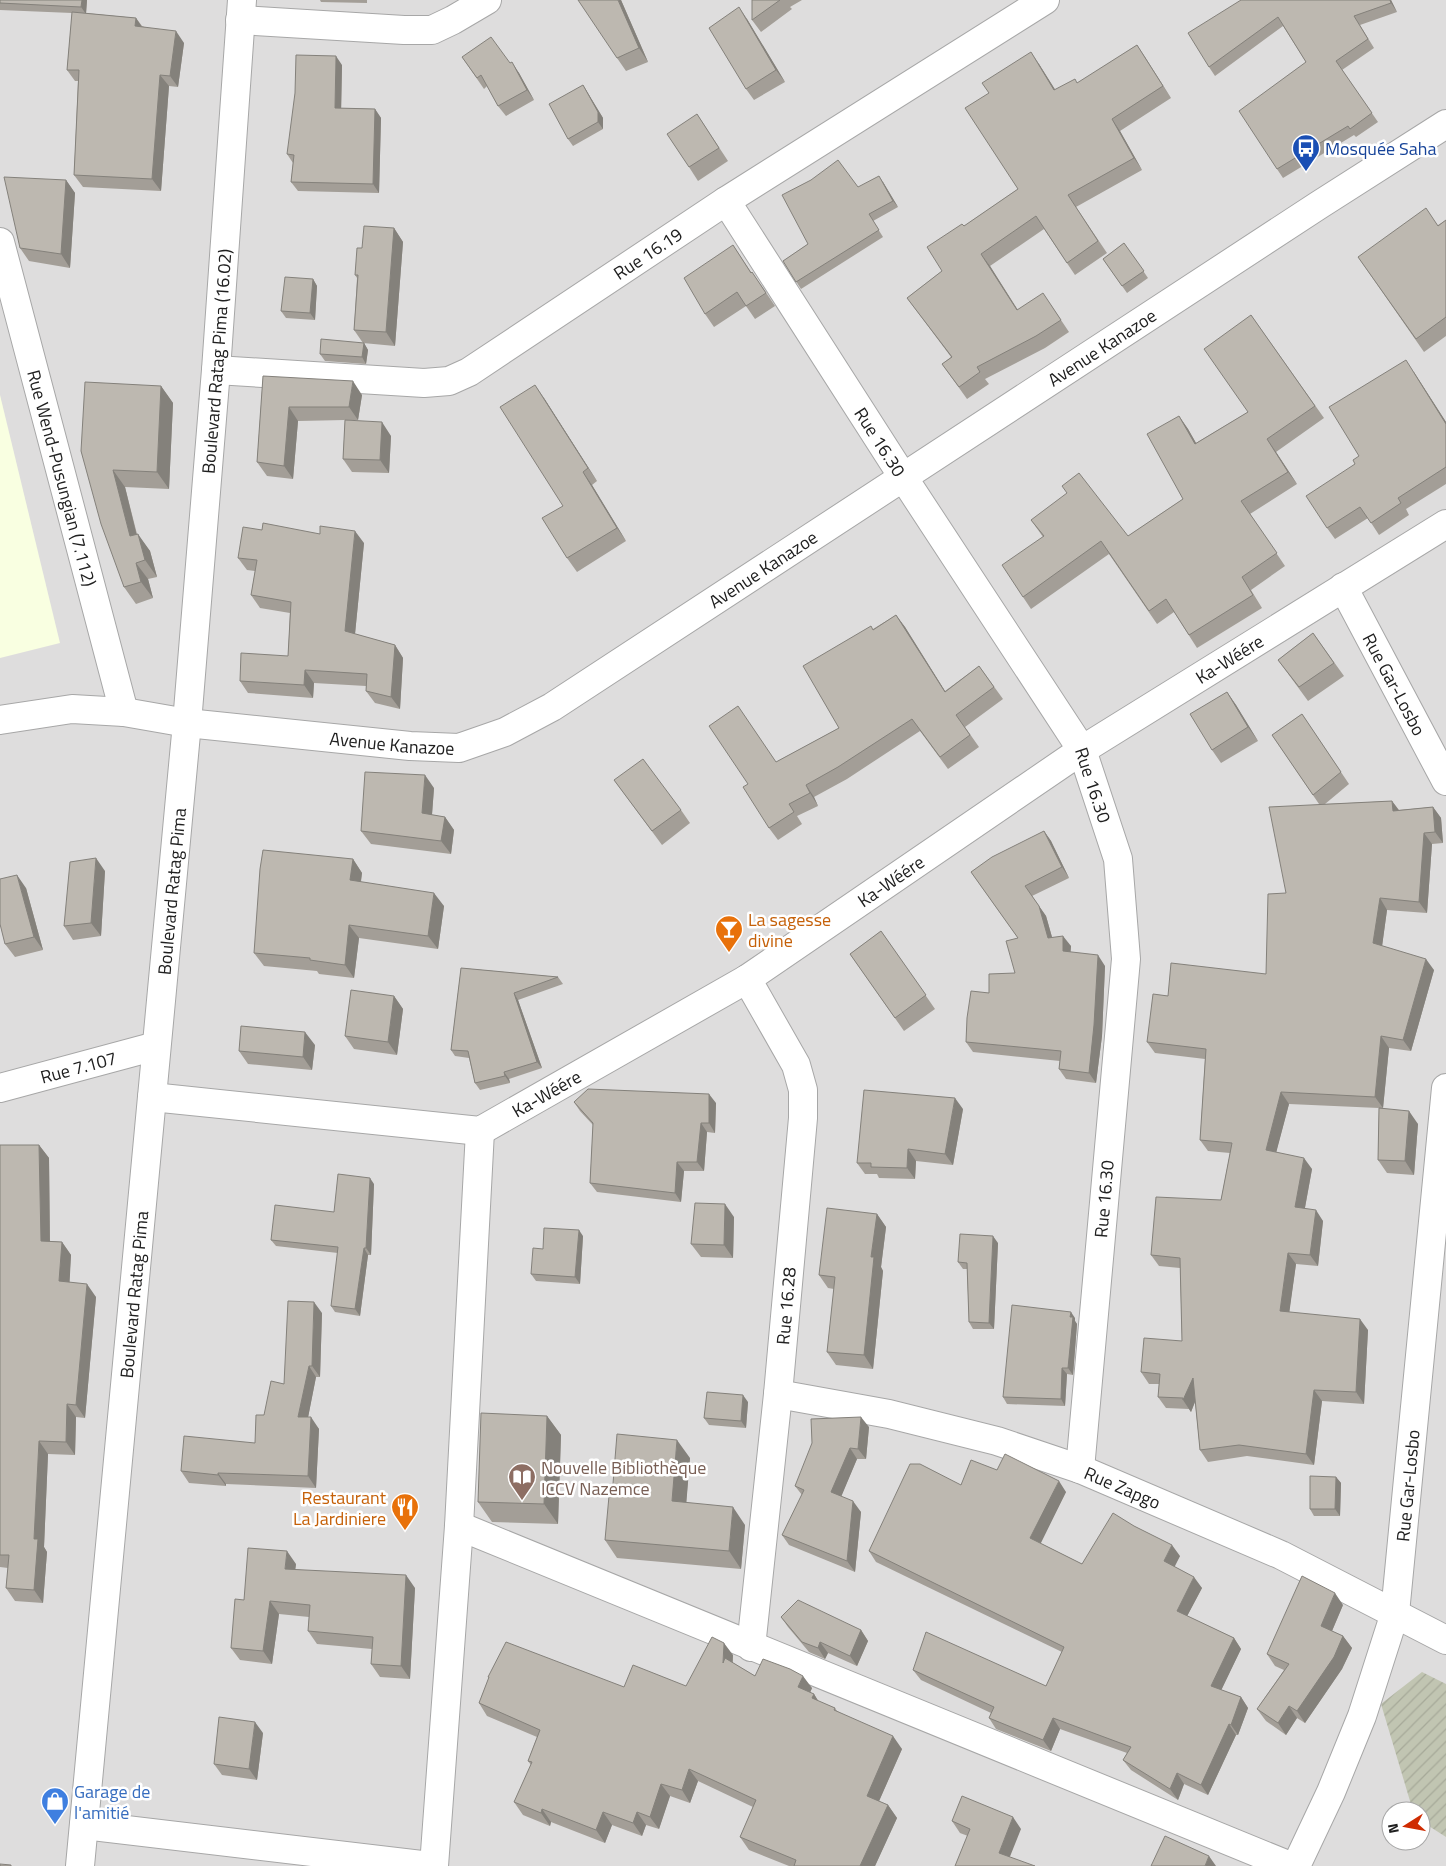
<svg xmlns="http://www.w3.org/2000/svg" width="1446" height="1866" font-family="'Titillium Web',sans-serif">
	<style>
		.residential { fill: #dedddd; fill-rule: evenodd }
		.education { fill: #f9ffe1 }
		.construction { fill: url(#construction-furrows) }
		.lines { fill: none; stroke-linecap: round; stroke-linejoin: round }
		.minor-casing { stroke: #a7a7a7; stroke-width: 30 }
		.minor { stroke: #fff; stroke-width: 28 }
		.wall { fill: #a39e97 }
		.shaded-wall { fill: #84817b }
		.building { fill: #bdb8b0; stroke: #84817b }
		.labels { text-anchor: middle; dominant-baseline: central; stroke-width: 5; stroke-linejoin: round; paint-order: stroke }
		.transit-label { font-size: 18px; fill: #164399; stroke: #fff; text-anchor: start }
		.street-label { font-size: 18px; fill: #202020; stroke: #fff }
		.food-label { font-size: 18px; fill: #c56008; stroke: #fff; text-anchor: start }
		.education-label { font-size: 18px; fill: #785e54; stroke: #fff; text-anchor: start }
		.shop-label { font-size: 18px; fill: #366cbe; stroke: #fff; text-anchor: start }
	</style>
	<defs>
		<pattern id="construction-furrows" width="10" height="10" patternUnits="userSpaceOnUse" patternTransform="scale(1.25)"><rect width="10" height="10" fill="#c1c5b2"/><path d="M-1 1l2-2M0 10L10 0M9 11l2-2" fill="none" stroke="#a6a999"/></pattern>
	</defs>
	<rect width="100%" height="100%" fill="#f1efe7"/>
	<path class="residential" d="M 0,0 L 1446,0 L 1446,1866 L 0,1866 ZM 1391,1811 L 1421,1811 L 1421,1841 L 1391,1841 Z"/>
	<path class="education" d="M 0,395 L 60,643 L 0,658 Z"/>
	<path class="construction" d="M 1422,1672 L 1446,1684 L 1446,1837 L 1421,1821 L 1421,1811 L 1413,1811 L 1381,1704 Z"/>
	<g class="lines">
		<g class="minor-casing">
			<g id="minor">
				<path d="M 240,20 L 404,30 L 432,30 L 453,20 L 487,0"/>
				<path id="s1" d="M 726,201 L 903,477 L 1082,750 L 1118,859 L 1126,959 L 1080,1469"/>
				<path id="s2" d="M 0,242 L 124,712"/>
				<path id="s3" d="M 216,370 L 424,383 L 449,381 L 469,372 L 726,201 L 1045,0"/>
				<path id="s4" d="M 1343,587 L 1446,781"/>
				<path id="s5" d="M 0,720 L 72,709 L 124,712 L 187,723 L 410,746 L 459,748 L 505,732 L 552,707 L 1319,205 L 1446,124"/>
				<path d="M 747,979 L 796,1065 L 803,1090 L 803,1118 L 778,1394 L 751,1647"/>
				<path id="s6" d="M 0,1088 L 156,1046"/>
				<path id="s7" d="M 152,1097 L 480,1131 L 747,979 L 1082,750 L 1446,524"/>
				<path id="s8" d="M 778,1394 L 889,1414 L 997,1441 L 1080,1469 L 1281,1555 L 1446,1640"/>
				<path d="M 459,1526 L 1290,1866"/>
				<path d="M 84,1825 L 430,1866"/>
				<path id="s9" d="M 80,1866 L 187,723 L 216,370 L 242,0"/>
				<path d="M 434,1866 L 459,1526 L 480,1131"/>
				<path id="s10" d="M 1296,1866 L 1331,1792 L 1362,1716 L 1395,1613 L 1446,1088"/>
			</g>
		</g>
		<use href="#minor" class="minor"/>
	</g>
	<path class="wall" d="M 0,0 L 87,0 L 86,13 L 136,18 L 142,26 L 184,43 L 178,87 L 169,86 L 161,191 L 83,187 L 74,175 L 78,81 L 75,81 L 67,70 L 72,13 L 0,10 Z
		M 320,0 L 367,0 L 367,3 L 321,2 Z
		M 621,0 L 648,62 L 626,71 L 617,58 Z
		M 752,0 L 802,0 L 790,7 L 792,9 L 761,32 L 752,20 Z
		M 1241,0 L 1391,0 L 1397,12 L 1360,25 L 1374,48 L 1342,70 L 1378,122 L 1356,137 L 1354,135 L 1283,178 L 1277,169 L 1306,62 L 1283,26 L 1215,76 L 1209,67 Z
		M 747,19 L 785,82 L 754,100 L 746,89 Z
		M 1137,45 L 1171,98 L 1120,131 L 1142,170 L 1076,207 L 1107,253 L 1075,275 L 1044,229 L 990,266 L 1018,310 L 1051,305 L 1069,332 L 1045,348 L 985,379 L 989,384 L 967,399 L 942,364 L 951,357 L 907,298 L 942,271 L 964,226 L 1018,189 L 1039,64 L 1055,90 L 1078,83 Z
		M 462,57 L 510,63 L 519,73 L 534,100 L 506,116 L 498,106 L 487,86 L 484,89 Z
		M 342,65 L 341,108 L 375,109 L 381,118 L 379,193 L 298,191 L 291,182 L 293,163 L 287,154 Z
		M 583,85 L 603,118 L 603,129 L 573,146 L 568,139 Z
		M 697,114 L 728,161 L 698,181 L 689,167 Z
		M 66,180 L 75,193 L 70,268 L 29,261 L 20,248 Z
		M 883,182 L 898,207 L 873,221 L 883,237 L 801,289 L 783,261 L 808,244 Z
		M 1446,220 L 1446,336 L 1424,352 L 1358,257 L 1438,225 Z
		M 394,228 L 403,242 L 395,346 L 363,343 L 354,330 L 357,278 L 355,275 L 362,248 Z
		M 1124,243 L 1148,278 L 1127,293 L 1103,259 Z
		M 733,245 L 751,272 L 761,285 L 775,306 L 755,319 L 746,306 L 714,327 L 705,314 Z
		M 313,279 L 317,286 L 315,320 L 286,318 L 281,311 Z
		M 1251,315 L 1324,418 L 1276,452 L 1297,484 L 1250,514 L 1285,566 L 1251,590 L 1262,608 L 1197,648 L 1174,612 L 1157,624 L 1109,554 L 1031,609 L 1023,597 L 1043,537 L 1031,520 L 1128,536 L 1183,499 L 1179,416 L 1188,429 L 1196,443 L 1248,412 Z
		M 364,343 L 368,350 L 366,364 L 325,361 L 320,354 Z
		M 1414,372 L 1446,422 L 1446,484 L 1406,509 L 1409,515 L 1379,535 L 1368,518 L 1335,539 L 1327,528 L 1359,456 Z
		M 263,376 L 362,395 L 358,420 L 347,420 L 391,436 L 389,473 L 352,472 L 343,459 L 345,420 L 298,421 L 293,479 L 267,476 L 257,462 Z
		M 161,386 L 173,403 L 169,489 L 125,487 L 137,534 L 150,551 L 157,577 L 148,579 L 153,598 L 136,604 L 124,587 L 81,451 Z
		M 544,398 L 597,481 L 592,485 L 626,541 L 577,572 L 567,558 L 563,506 Z
		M 364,543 L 355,634 L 395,645 L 403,658 L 400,709 L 375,703 L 366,691 L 366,686 L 314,683 L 313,698 L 248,693 L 240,681 L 288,656 L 290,613 L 260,608 L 251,595 L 255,571 L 247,570 L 238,558 Z
		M 896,615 L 905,627 L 945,691 L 979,666 L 1003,699 L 965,727 L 979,747 L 948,769 L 920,731 L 847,779 L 814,797 L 818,806 L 797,816 L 802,824 L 778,840 L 769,828 L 748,784 L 776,762 L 839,728 L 873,629 Z
		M 1313,633 L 1344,676 L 1308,701 L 1278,660 Z
		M 1227,692 L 1236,705 L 1258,741 L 1221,763 L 1212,750 Z
		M 1302,714 L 1349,784 L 1325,804 L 1392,801 L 1399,810 L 1433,807 L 1441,818 L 1443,843 L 1432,844 L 1427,913 L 1387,910 L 1382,946 L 1434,970 L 1411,1051 L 1389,1048 L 1383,1108 L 1418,1124 L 1414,1175 L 1387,1173 L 1378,1160 L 1379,1108 L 1289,1104 L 1276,1152 L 1312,1169 L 1305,1208 L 1323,1221 L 1318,1266 L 1296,1264 L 1289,1312 L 1368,1330 L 1364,1404 L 1322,1401 L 1314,1465 L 1247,1456 L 1208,1462 L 1200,1450 L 1195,1402 L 1191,1412 L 1189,1409 L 1166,1408 L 1158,1397 L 1159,1384 L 1149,1384 L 1141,1372 L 1182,1341 L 1180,1268 L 1159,1266 L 1151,1255 L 1221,1200 L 1230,1153 L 1208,1151 L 1200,1140 L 1205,1059 L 1155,1053 L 1147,1042 L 1168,996 L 1266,974 L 1286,893 L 1319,804 L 1272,735 Z
		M 614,780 L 681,810 L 690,823 L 662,845 Z
		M 434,788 L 432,815 L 445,817 L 454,830 L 451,854 L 371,844 L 361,831 Z
		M 1044,831 L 1051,841 L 1069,878 L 1032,896 L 1046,916 L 1052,937 L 1071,946 L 1070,952 L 1105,966 L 1102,1036 L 1096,1083 L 1066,1079 L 1059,1069 L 1060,1061 L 973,1052 L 966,1042 L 989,993 L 1015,973 L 1018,938 L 971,872 Z
		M 353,859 L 362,873 L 361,882 L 444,906 L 438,949 L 359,938 L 354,978 L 319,974 L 317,971 L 264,966 L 254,953 Z
		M 105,871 L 101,936 L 73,940 L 64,926 Z
		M 26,888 L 43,950 L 15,957 L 5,944 Z
		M 881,931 L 935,1009 L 904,1031 L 850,954 Z
		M 461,968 L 558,977 L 563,984 L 518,1000 L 542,1068 L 509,1079 L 510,1083 L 480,1090 L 475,1083 L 469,1058 L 455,1056 L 451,1050 Z
		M 394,996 L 403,1009 L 397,1055 L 354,1049 L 345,1036 Z
		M 315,1045 L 312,1070 L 248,1064 L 239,1051 Z
		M 574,1102 L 716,1103 L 715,1133 L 707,1132 L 704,1171 L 684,1171 L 681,1202 L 597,1192 L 590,1183 L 593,1125 L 580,1111 Z
		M 963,1109 L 953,1165 L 916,1161 L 915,1179 L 879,1178 L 877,1174 L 865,1174 L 857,1163 Z
		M 0,1145 L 39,1145 L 49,1158 L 50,1241 L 62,1242 L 71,1255 L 69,1282 L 96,1297 L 85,1418 L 76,1417 L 75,1455 L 48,1454 L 44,1547 L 47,1552 L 43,1603 L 15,1601 L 6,1588 L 8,1568 L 0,1567 Z
		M 374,1184 L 371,1255 L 368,1255 L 360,1316 L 335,1312 L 331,1306 L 338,1253 L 276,1246 L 271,1240 L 334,1212 Z
		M 877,1214 L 886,1227 L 881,1267 L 883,1271 L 873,1369 L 836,1365 L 827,1352 L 834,1289 L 828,1288 L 819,1275 Z
		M 734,1217 L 733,1258 L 701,1257 L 691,1244 Z
		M 583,1236 L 580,1284 L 536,1281 L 531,1274 L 543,1249 Z
		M 998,1243 L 994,1329 L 973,1329 L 969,1322 L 967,1269 L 963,1269 L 958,1262 Z
		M 322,1313 L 320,1377 L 316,1377 L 308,1417 L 319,1429 L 316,1488 L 226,1484 L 226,1486 L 189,1483 L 181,1471 L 255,1443 L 264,1415 L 284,1384 Z
		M 1075,1318 L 1075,1321 L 1077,1324 L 1073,1375 L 1067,1374 L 1065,1406 L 1007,1404 L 1003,1397 Z
		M 748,1402 L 746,1428 L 709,1425 L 704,1418 Z
		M 547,1416 L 561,1435 L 558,1524 L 492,1522 L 478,1502 Z
		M 869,1427 L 866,1459 L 857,1459 L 841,1496 L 861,1512 L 855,1572 L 789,1545 L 782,1535 L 802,1495 L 795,1486 Z
		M 690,1458 L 686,1503 L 745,1525 L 741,1569 L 617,1558 L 605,1540 L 612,1496 Z
		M 997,1470 L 1066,1492 L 1040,1543 L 1082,1564 L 1180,1556 L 1174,1566 L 1202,1588 L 1187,1616 L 1234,1638 L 1241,1649 L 1221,1690 L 1241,1697 L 1248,1708 L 1238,1735 L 1236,1735 L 1208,1795 L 1184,1784 L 1178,1800 L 1131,1770 L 1123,1760 L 1127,1753 L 1060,1729 L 1051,1751 L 996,1729 L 989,1718 L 991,1713 L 921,1680 L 913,1670 L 1046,1686 L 1062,1652 L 876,1562 L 869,1551 L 961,1485 Z
		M 1336,1477 L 1341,1483 L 1340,1516 L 1314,1516 L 1310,1509 Z
		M 296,1564 L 295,1569 L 415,1588 L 410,1679 L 380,1677 L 371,1664 L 372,1649 L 317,1644 L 308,1631 L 309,1617 L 279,1614 L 272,1664 L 240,1660 L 231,1648 L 244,1600 Z
		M 1343,1605 L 1332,1631 L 1343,1636 L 1352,1648 L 1342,1669 L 1305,1723 L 1297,1718 L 1286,1735 L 1266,1721 L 1257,1709 L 1284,1670 L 1275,1666 L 1267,1654 Z
		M 781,1617 L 861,1630 L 868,1641 L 857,1666 L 828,1653 L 825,1659 L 809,1652 L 788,1627 Z
		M 733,1655 L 733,1663 L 755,1676 L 812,1688 L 810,1693 L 814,1694 L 818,1701 L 835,1708 L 837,1711 L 902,1749 L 879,1801 L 888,1805 L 897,1818 L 875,1866 L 789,1866 L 749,1850 L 740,1837 L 753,1807 L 698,1781 L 690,1803 L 670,1796 L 659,1829 L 646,1825 L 642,1836 L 612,1825 L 605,1843 L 551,1822 L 550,1826 L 523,1815 L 514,1802 L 531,1765 L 528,1761 L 537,1737 L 487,1716 L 479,1703 L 489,1678 L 488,1677 L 624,1687 L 686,1686 Z
		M 263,1733 L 257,1780 L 222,1775 L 214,1764 Z
		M 952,1821 L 1021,1829 L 955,1866 L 968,1836 L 960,1833 Z"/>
	<path class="shaded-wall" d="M 82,0 L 87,0 L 86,14 L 81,7 Z
		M 618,0 L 621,0 L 648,62 L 639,48 Z
		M 1390,0 L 1391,0 L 1397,12 L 1391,3 Z
		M 739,7 L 747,19 L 785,82 L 776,70 Z
		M 136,18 L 144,30 L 135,26 Z
		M 176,31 L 184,43 L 178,87 L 170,76 Z
		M 1137,45 L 1145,57 L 1171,98 L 1163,86 Z
		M 1031,52 L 1039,64 L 1063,102 L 1054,90 Z
		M 336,56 L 342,65 L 341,117 L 335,108 Z
		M 512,62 L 519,73 L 534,100 L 527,90 Z
		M 160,75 L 169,86 L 161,191 L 152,179 Z
		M 583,85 L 603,118 L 603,129 L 598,122 Z
		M 375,109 L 381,118 L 379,193 L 373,184 Z
		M 1112,119 L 1120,131 L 1142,170 L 1134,158 Z
		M 879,176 L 883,182 L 898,207 L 893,201 Z
		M 66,180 L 75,193 L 70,268 L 61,254 Z
		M 394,228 L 403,242 L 395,346 L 386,332 Z
		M 981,254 L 990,266 L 1025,322 L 1017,310 Z
		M 313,279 L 317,286 L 315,320 L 310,313 Z
		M 364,343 L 368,350 L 366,364 L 362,357 Z
		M 1406,360 L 1446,422 L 1446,424 Z
		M 353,381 L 362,395 L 358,420 L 349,407 Z
		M 535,385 L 544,398 L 597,481 L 588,468 Z
		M 161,386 L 173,403 L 169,489 L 157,472 Z
		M 289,407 L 298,421 L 293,479 L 284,466 Z
		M 1179,416 L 1188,429 L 1204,457 L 1195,444 Z
		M 382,422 L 391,436 L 389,473 L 380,460 Z
		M 1267,439 L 1276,452 L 1297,484 L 1288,472 Z
		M 113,470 L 125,487 L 141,553 L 130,536 Z
		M 583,472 L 592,485 L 626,541 L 617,528 Z
		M 355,531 L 364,543 L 354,644 L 345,631 Z
		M 138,534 L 150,551 L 157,577 L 145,560 Z
		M 136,563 L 148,579 L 153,598 L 141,582 Z
		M 896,615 L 905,627 L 953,704 L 945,692 Z
		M 395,645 L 403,658 L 400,709 L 391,697 Z
		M 305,670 L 314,683 L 313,698 L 304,685 Z
		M 1227,692 L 1236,705 L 1258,741 L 1248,727 Z
		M 425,775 L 434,788 L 431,827 L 422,813 Z
		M 806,785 L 814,797 L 818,806 L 810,793 Z
		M 1392,801 L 1400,812 L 1393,811 Z
		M 1433,807 L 1441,818 L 1443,843 L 1435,832 Z
		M 445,817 L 454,830 L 451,854 L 441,841 Z
		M 1044,831 L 1051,841 L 1069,878 L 1062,867 Z
		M 1424,833 L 1432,844 L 1427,913 L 1419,902 Z
		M 96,858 L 105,871 L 101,936 L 91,923 Z
		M 353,859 L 362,873 L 359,893 L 350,880 Z
		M 17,875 L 26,888 L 43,950 L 34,937 Z
		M 434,893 L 444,906 L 438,949 L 428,936 Z
		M 1380,898 L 1387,910 L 1381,954 L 1373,943 Z
		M 1039,906 L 1046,916 L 1055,948 L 1048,938 Z
		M 349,925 L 359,938 L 354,978 L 345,965 Z
		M 1063,936 L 1071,946 L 1070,962 L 1063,951 Z
		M 1098,955 L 1105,966 L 1102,1036 L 1096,1083 L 1089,1073 Z
		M 1426,959 L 1434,970 L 1411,1051 L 1403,1040 Z
		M 514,993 L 518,1000 L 542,1068 L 537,1062 Z
		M 394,996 L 403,1009 L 397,1055 L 388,1042 Z
		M 305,1032 L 315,1045 L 312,1070 L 303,1057 Z
		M 1381,1036 L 1389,1048 L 1383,1108 L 1375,1097 Z
		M 504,1072 L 509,1079 L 510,1083 L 505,1076 Z
		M 1281,1092 L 1289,1104 L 1274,1161 L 1266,1150 Z
		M 709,1094 L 716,1103 L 715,1133 L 709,1123 Z
		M 955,1098 L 963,1109 L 953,1165 L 945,1154 Z
		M 1409,1111 L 1418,1124 L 1414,1175 L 1405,1161 Z
		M 701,1123 L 707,1132 L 704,1171 L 697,1162 Z
		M 39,1145 L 49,1158 L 50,1254 L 41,1241 Z
		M 908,1149 L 916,1161 L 915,1179 L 907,1168 Z
		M 1304,1158 L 1312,1169 L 1303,1218 L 1295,1207 Z
		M 677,1162 L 684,1171 L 681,1202 L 675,1193 Z
		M 370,1178 L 374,1184 L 371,1255 L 366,1248 Z
		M 725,1204 L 734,1217 L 733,1258 L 724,1245 Z
		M 1316,1210 L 1323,1221 L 1318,1266 L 1310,1255 Z
		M 877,1214 L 886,1227 L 881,1267 L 883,1271 L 873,1369 L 864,1355 L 871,1257 Z
		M 579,1230 L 583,1236 L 580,1284 L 575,1277 Z
		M 993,1236 L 998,1243 L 994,1329 L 989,1323 Z
		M 62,1242 L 71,1255 L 69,1294 L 59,1281 Z
		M 364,1248 L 368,1255 L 360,1316 L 355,1309 Z
		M 1288,1253 L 1296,1264 L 1288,1322 L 1280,1311 Z
		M 87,1284 L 96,1297 L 85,1418 L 76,1405 Z
		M 314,1302 L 322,1313 L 320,1377 L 312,1366 Z
		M 1071,1312 L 1075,1318 L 1075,1321 L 1077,1324 L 1073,1375 L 1068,1368 L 1070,1317 Z
		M 1360,1319 L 1368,1330 L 1364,1404 L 1356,1392 Z
		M 309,1366 L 316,1377 L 306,1428 L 298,1417 Z
		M 1062,1368 L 1067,1374 L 1065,1406 L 1061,1399 Z
		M 1193,1378 L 1200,1389 L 1191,1412 L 1183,1400 Z
		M 1314,1390 L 1322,1401 L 1314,1465 L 1306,1454 Z
		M 743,1395 L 748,1402 L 746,1428 L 741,1421 Z
		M 67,1404 L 76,1417 L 75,1455 L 66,1442 Z
		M 547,1416 L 561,1435 L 558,1524 L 544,1504 Z
		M 311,1417 L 319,1429 L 316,1488 L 308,1476 Z
		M 861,1417 L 869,1427 L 866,1459 L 858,1449 Z
		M 677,1440 L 690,1458 L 685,1519 L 672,1501 Z
		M 39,1441 L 48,1454 L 44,1547 L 47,1552 L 43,1603 L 34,1590 L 34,1539 Z
		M 850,1448 L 857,1459 L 839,1502 L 831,1492 Z
		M 218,1473 L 226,1484 L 226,1486 L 218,1475 Z
		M 1336,1477 L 1341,1483 L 1340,1516 L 1335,1509 Z
		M 1059,1481 L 1066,1492 L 1038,1549 L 1030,1538 Z
		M 853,1501 L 861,1512 L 855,1572 L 847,1561 Z
		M 733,1507 L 745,1525 L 741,1569 L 729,1551 Z
		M 1172,1545 L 1180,1556 L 1172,1572 L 1164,1561 Z
		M 287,1551 L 296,1564 L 294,1581 L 285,1569 Z
		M 406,1575 L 415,1588 L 410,1679 L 401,1666 Z
		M 1194,1577 L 1202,1588 L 1184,1622 L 1177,1611 Z
		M 1335,1593 L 1343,1605 L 1329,1638 L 1321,1626 Z
		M 270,1601 L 279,1614 L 272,1664 L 263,1651 Z
		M 861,1630 L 868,1641 L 857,1666 L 850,1656 Z
		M 1343,1636 L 1352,1648 L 1342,1669 L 1305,1723 L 1297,1711 Z
		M 1234,1638 L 1241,1649 L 1218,1697 L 1211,1686 Z
		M 820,1642 L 828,1653 L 825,1659 L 818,1648 Z
		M 724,1643 L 733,1655 L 731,1675 L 723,1663 Z
		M 803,1676 L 812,1688 L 807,1699 L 798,1687 Z
		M 814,1694 L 822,1707 L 812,1698 Z
		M 1241,1697 L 1248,1708 L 1238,1735 L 1231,1725 Z
		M 1289,1706 L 1297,1718 L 1286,1735 L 1278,1723 Z
		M 1053,1718 L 1060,1729 L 1051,1751 L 1043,1740 Z
		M 255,1722 L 263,1733 L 257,1780 L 249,1769 Z
		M 1229,1724 L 1236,1735 L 1208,1795 L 1201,1785 Z
		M 893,1736 L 902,1749 L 876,1808 L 867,1796 Z
		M 689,1769 L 698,1781 L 690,1803 L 682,1790 Z
		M 1177,1773 L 1184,1784 L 1178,1800 L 1170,1789 Z
		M 661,1784 L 670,1796 L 659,1829 L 650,1817 Z
		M 888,1805 L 897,1818 L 875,1866 L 860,1866 Z
		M 542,1809 L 551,1822 L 550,1826 L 541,1813 Z
		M 603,1812 L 612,1825 L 605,1843 L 596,1830 Z
		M 637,1812 L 646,1825 L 642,1836 L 633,1823 Z
		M 1013,1817 L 1021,1829 L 1007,1864 L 999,1853 Z
		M 1209,1856 L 1216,1866 L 1205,1866 Z"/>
	<path class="building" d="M 0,0 L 82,0 L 81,7 L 0,3 Z
		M 578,0 L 618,0 L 639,48 L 617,58 Z
		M 752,0 L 780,0 L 752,20 Z
		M 1241,0 L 1390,0 L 1391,3 L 1354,16 L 1368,39 L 1336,61 L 1372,113 L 1350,129 L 1348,126 L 1277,169 L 1239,111 L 1306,62 L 1278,17 L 1209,67 L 1188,33 Z
		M 739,7 L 776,70 L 746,89 L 709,28 Z
		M 72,12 L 136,18 L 135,26 L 176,31 L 170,76 L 160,75 L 152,179 L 74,175 L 79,70 L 67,70 Z
		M 491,37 L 510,63 L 512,62 L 527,90 L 498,106 L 481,75 L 477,78 L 462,57 Z
		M 1137,45 L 1163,86 L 1112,119 L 1134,158 L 1068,195 L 1098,241 L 1067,263 L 1036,216 L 981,254 L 1017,310 L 1043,293 L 1061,320 L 1036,336 L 977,367 L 980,372 L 959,387 L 942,364 L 952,357 L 907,298 L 942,271 L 927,247 L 962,224 L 964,226 L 1018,189 L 965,108 L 989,93 L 982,83 L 1031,52 L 1054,90 L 1075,79 L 1077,83 Z
		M 296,55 L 336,56 L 335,108 L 375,109 L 373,184 L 291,182 L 294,155 L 287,154 L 295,93 Z
		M 583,85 L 598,112 L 598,122 L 568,139 L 549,104 Z
		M 697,114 L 719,148 L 689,167 L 667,134 Z
		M 838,160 L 858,187 L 879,176 L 893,201 L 869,214 L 879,230 L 796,282 L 783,261 L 808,244 L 782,195 L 811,180 Z
		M 4,177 L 66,180 L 61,254 L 20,248 Z
		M 1426,208 L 1438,226 L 1446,220 L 1446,317 L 1416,339 L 1358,257 Z
		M 364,226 L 394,228 L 386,332 L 354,330 L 358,275 L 355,275 L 357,248 L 362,248 Z
		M 1124,243 L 1144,271 L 1122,286 L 1103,259 Z
		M 733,245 L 751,273 L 752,272 L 766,293 L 746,306 L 737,292 L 705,314 L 684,278 Z
		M 285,277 L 313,279 L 310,313 L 281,311 Z
		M 1251,315 L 1315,406 L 1267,439 L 1288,472 L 1241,501 L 1277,553 L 1242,577 L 1253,595 L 1189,635 L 1166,599 L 1149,611 L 1101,541 L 1023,597 L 1002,565 L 1044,536 L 1031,520 L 1067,493 L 1062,486 L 1079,473 L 1128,536 L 1183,499 L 1147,434 L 1179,416 L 1195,444 L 1248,412 L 1204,349 Z
		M 321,339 L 364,343 L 362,357 L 320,354 Z
		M 1406,360 L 1446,424 L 1446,467 L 1398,498 L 1401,503 L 1371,523 L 1360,507 L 1327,528 L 1306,496 L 1355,464 L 1353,460 L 1359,456 L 1329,407 Z
		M 263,376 L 353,381 L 349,407 L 289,407 L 284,466 L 257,462 Z
		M 85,382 L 161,386 L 157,472 L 113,470 L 130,536 L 138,534 L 145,560 L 136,563 L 141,582 L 124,587 L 101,524 L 81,451 Z
		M 535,385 L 588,468 L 583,472 L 617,528 L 567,558 L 542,518 L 563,506 L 500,407 Z
		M 345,420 L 382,422 L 380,460 L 343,459 Z
		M 263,523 L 320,534 L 320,526 L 355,531 L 345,631 L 395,645 L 391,697 L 366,691 L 367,674 L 305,670 L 304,685 L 240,681 L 241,653 L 288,656 L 291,602 L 251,595 L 257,560 L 238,558 L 243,527 L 262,530 Z
		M 896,615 L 945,692 L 979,666 L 994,687 L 956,715 L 970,735 L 940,757 L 912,719 L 838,767 L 806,785 L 810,793 L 789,804 L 794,812 L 769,828 L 743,787 L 748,784 L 709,726 L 738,706 L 776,762 L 839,728 L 803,666 L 871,626 L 873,630 Z
		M 1313,633 L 1334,663 L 1299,687 L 1278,660 Z
		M 1227,692 L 1248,727 L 1212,750 L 1190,714 Z
		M 1302,714 L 1341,772 L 1313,795 L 1272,735 Z
		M 643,759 L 681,810 L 652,831 L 614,780 Z
		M 365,772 L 425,775 L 422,813 L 445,817 L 441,841 L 361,831 Z
		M 1392,801 L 1393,811 L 1433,807 L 1435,832 L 1424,833 L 1419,902 L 1380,898 L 1373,943 L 1426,959 L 1403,1040 L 1381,1036 L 1375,1097 L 1281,1092 L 1266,1150 L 1304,1158 L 1295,1207 L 1316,1210 L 1310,1255 L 1288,1253 L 1280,1311 L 1360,1319 L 1356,1392 L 1314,1390 L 1306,1454 L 1239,1445 L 1200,1450 L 1193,1378 L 1183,1400 L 1183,1398 L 1158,1397 L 1160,1374 L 1141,1372 L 1144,1338 L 1182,1341 L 1180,1258 L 1151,1255 L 1156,1197 L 1221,1200 L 1232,1143 L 1200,1140 L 1206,1049 L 1147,1042 L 1153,994 L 1168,996 L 1171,963 L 1266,974 L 1268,894 L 1286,893 L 1269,807 Z
		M 1044,831 L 1062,867 L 1025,886 L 1039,906 L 1048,938 L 1063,936 L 1063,951 L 1098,955 L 1094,1025 L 1089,1073 L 1059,1069 L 1061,1051 L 966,1042 L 967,1018 L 971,991 L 989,993 L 989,974 L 1015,973 L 1006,941 L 1018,938 L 971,872 L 992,857 Z
		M 263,850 L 353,859 L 350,880 L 434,893 L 428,936 L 349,925 L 345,965 L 310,960 L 310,958 L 254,953 L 260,869 Z
		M 96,858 L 91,923 L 64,926 L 70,862 Z
		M 17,875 L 34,937 L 5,944 L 0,924 L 0,879 Z
		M 881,931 L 926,995 L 895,1018 L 850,954 Z
		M 461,968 L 558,977 L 514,993 L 537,1062 L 504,1072 L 505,1076 L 475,1083 L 468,1051 L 451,1050 Z
		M 351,990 L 394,996 L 388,1042 L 345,1036 Z
		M 241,1026 L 305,1032 L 303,1057 L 239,1051 Z
		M 588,1089 L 709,1094 L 709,1123 L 701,1123 L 697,1162 L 677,1162 L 675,1193 L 590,1183 L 593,1123 L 574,1102 Z
		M 864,1090 L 955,1098 L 945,1154 L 908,1149 L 907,1168 L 871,1167 L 871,1163 L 857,1163 Z
		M 1379,1108 L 1409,1111 L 1405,1161 L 1378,1160 Z
		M 0,1145 L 39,1145 L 41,1241 L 62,1242 L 59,1281 L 87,1284 L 76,1405 L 67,1404 L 66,1442 L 39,1441 L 34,1539 L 38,1539 L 34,1590 L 6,1588 L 9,1555 L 0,1555 Z
		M 338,1174 L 370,1178 L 366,1248 L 364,1248 L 355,1309 L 331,1306 L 338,1247 L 271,1240 L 275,1205 L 334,1212 Z
		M 695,1203 L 725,1204 L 724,1245 L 691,1244 Z
		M 827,1208 L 877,1214 L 871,1257 L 874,1257 L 864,1355 L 827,1352 L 835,1277 L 819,1275 Z
		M 544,1228 L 579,1230 L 575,1277 L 531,1274 L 533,1248 L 543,1249 Z
		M 960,1234 L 993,1236 L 989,1323 L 969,1322 L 967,1263 L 958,1262 Z
		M 288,1301 L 314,1302 L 312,1366 L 309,1366 L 298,1417 L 311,1417 L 308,1476 L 218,1473 L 218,1475 L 181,1471 L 184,1436 L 255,1443 L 256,1415 L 264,1415 L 271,1381 L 284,1384 Z
		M 1012,1305 L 1071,1312 L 1070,1317 L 1073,1317 L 1068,1368 L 1062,1368 L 1061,1399 L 1003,1397 Z
		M 707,1392 L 743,1395 L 741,1421 L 704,1418 Z
		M 481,1413 L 547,1416 L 544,1504 L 478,1502 Z
		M 861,1417 L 858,1449 L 850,1448 L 831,1492 L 853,1501 L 847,1561 L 782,1535 L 804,1490 L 795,1486 L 812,1443 L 811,1419 Z
		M 617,1434 L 677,1440 L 672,1501 L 733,1507 L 729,1551 L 605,1540 L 609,1496 L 612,1496 Z
		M 1005,1454 L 1059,1481 L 1030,1538 L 1082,1564 L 1113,1513 L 1134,1526 L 1172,1545 L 1164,1561 L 1194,1577 L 1177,1611 L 1234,1638 L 1211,1686 L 1241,1697 L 1231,1725 L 1229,1724 L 1201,1785 L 1177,1773 L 1170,1789 L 1123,1760 L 1131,1747 L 1053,1718 L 1043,1740 L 989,1718 L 994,1707 L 913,1670 L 926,1632 L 1046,1686 L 1064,1647 L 869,1551 L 910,1464 L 920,1464 L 961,1485 L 971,1460 L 997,1470 Z
		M 1310,1476 L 1336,1477 L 1335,1509 L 1310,1509 Z
		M 248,1548 L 287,1551 L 285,1569 L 406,1575 L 401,1666 L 371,1664 L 373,1637 L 308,1631 L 310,1605 L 270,1601 L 263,1651 L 231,1648 L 235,1599 L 244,1600 Z
		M 1302,1576 L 1335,1593 L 1321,1626 L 1343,1636 L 1334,1657 L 1297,1711 L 1289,1706 L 1278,1723 L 1257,1709 L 1289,1664 L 1267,1654 Z
		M 798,1600 L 861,1630 L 850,1656 L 820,1642 L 818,1648 L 802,1642 L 781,1617 Z
		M 712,1637 L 724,1643 L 723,1663 L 725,1658 L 755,1676 L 763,1659 L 790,1669 L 803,1676 L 798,1687 L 814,1694 L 812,1698 L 835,1708 L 834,1710 L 893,1736 L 867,1796 L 888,1805 L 860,1866 L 794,1866 L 796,1860 L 740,1837 L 756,1800 L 689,1769 L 682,1790 L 661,1784 L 650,1817 L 637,1812 L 633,1823 L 603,1812 L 596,1830 L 542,1809 L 541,1813 L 514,1802 L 532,1762 L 528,1761 L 540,1730 L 479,1703 L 489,1677 L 488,1677 L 506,1642 L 624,1687 L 633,1665 L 686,1686 Z
		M 219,1717 L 255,1722 L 249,1769 L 214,1764 Z
		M 962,1796 L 1013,1817 L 999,1853 L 1035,1866 L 955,1866 L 970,1829 L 952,1821 Z
		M 1165,1836 L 1209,1856 L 1205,1866 L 1151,1866 Z
		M 0,1864 L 11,1865 L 11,1866 L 0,1866 Z"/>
	<defs>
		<g id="bus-pin" transform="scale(1.4375)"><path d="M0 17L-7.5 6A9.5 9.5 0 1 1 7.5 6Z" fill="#1a4fb4" stroke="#fff"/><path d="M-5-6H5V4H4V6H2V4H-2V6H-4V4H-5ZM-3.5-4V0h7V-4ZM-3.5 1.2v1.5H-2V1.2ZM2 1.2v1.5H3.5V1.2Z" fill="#fff"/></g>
		<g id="bar-pin" transform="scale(1.4375)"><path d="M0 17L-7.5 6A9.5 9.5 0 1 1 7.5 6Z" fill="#e8710a" stroke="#fff"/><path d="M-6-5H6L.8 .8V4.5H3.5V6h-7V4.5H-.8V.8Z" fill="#fff"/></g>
		<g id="library-pin" transform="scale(1.4375)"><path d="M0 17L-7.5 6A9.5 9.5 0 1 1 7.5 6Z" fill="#8d6e63" stroke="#fff"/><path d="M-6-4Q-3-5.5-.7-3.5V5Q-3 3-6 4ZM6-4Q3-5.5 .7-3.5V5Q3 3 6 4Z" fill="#fff"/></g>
		<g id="restaurant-pin" transform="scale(1.4375)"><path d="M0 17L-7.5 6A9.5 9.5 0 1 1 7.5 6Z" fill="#e8710a" stroke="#fff"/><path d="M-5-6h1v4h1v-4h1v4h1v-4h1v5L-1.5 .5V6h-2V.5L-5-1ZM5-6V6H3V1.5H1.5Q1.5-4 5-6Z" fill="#fff"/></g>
		<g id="shop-pin" transform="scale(1.4375)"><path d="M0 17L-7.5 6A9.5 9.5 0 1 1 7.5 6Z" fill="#3f7fe0" stroke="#fff"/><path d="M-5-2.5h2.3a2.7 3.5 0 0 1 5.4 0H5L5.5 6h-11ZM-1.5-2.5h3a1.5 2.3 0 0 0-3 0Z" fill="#fff"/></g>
	</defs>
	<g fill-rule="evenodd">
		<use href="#bus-pin" x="1306" y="148"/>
		<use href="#bar-pin" x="729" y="929"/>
		<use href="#library-pin" x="522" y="1477"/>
		<use href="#restaurant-pin" x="405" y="1507"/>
		<use href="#shop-pin" x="55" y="1801"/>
	</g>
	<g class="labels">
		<g class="transit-label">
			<text x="1325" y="148">Mosquée Saha</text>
		</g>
		<g class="street-label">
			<text stroke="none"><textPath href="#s3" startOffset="470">Rue 16.19</textPath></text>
			<text stroke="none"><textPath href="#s5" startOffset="1221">Avenue Kanazoe</textPath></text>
			<text stroke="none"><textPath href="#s9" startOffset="1511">Boulevard Ratag Pima (16.02)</textPath></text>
			<text stroke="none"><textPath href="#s1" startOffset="286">Rue 16.30</textPath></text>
			<text stroke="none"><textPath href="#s2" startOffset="244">Rue Wend-Pusungian (7.112)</textPath></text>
			<text stroke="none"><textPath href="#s5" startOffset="816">Avenue Kanazoe</textPath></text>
			<text stroke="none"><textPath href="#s7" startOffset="1216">Ka-Wéére</textPath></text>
			<text stroke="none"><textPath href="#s4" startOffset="110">Rue Gar-Losbo</textPath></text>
			<text stroke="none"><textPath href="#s5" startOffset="395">Avenue Kanazoe</textPath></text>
			<text stroke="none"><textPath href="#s1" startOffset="691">Rue 16.30</textPath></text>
			<text stroke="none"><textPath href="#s7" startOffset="811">Ka-Wéére</textPath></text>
			<text stroke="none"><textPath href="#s9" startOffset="979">Boulevard Ratag Pima</textPath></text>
			<text stroke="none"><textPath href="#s6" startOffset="81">Rue 7.107</textPath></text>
			<text stroke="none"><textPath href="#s7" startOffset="406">Ka-Wéére</textPath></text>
			<text transform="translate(1104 1199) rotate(-85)">Rue 16.30</text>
			<text stroke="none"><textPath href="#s9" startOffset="574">Boulevard Ratag Pima</textPath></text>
			<text transform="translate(786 1306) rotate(-85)">Rue 16.28</text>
			<text stroke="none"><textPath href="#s10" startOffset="400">Rue Gar-Losbo</textPath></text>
			<text stroke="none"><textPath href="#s8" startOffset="358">Rue Zapgo</textPath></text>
		</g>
		<g class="food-label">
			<text x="748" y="919">La sagesse<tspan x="748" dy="21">divine</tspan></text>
			<text x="386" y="1497" text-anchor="end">Restaurant<tspan x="386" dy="21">La Jardiniere</tspan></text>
		</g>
		<g class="education-label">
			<text x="541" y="1467">Nouvelle Bibliothèque<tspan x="541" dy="21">ICCV Nazemce</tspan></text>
		</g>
		<g class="shop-label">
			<text x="74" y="1791">Garage de<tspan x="74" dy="21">l'amitié</tspan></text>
		</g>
	</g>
	<g transform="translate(1406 1826) rotate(259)"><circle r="24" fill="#ffffff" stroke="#a6a6a6"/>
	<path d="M0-4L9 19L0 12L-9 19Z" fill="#cf2b01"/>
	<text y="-8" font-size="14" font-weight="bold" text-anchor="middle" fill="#202020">N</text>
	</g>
</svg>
